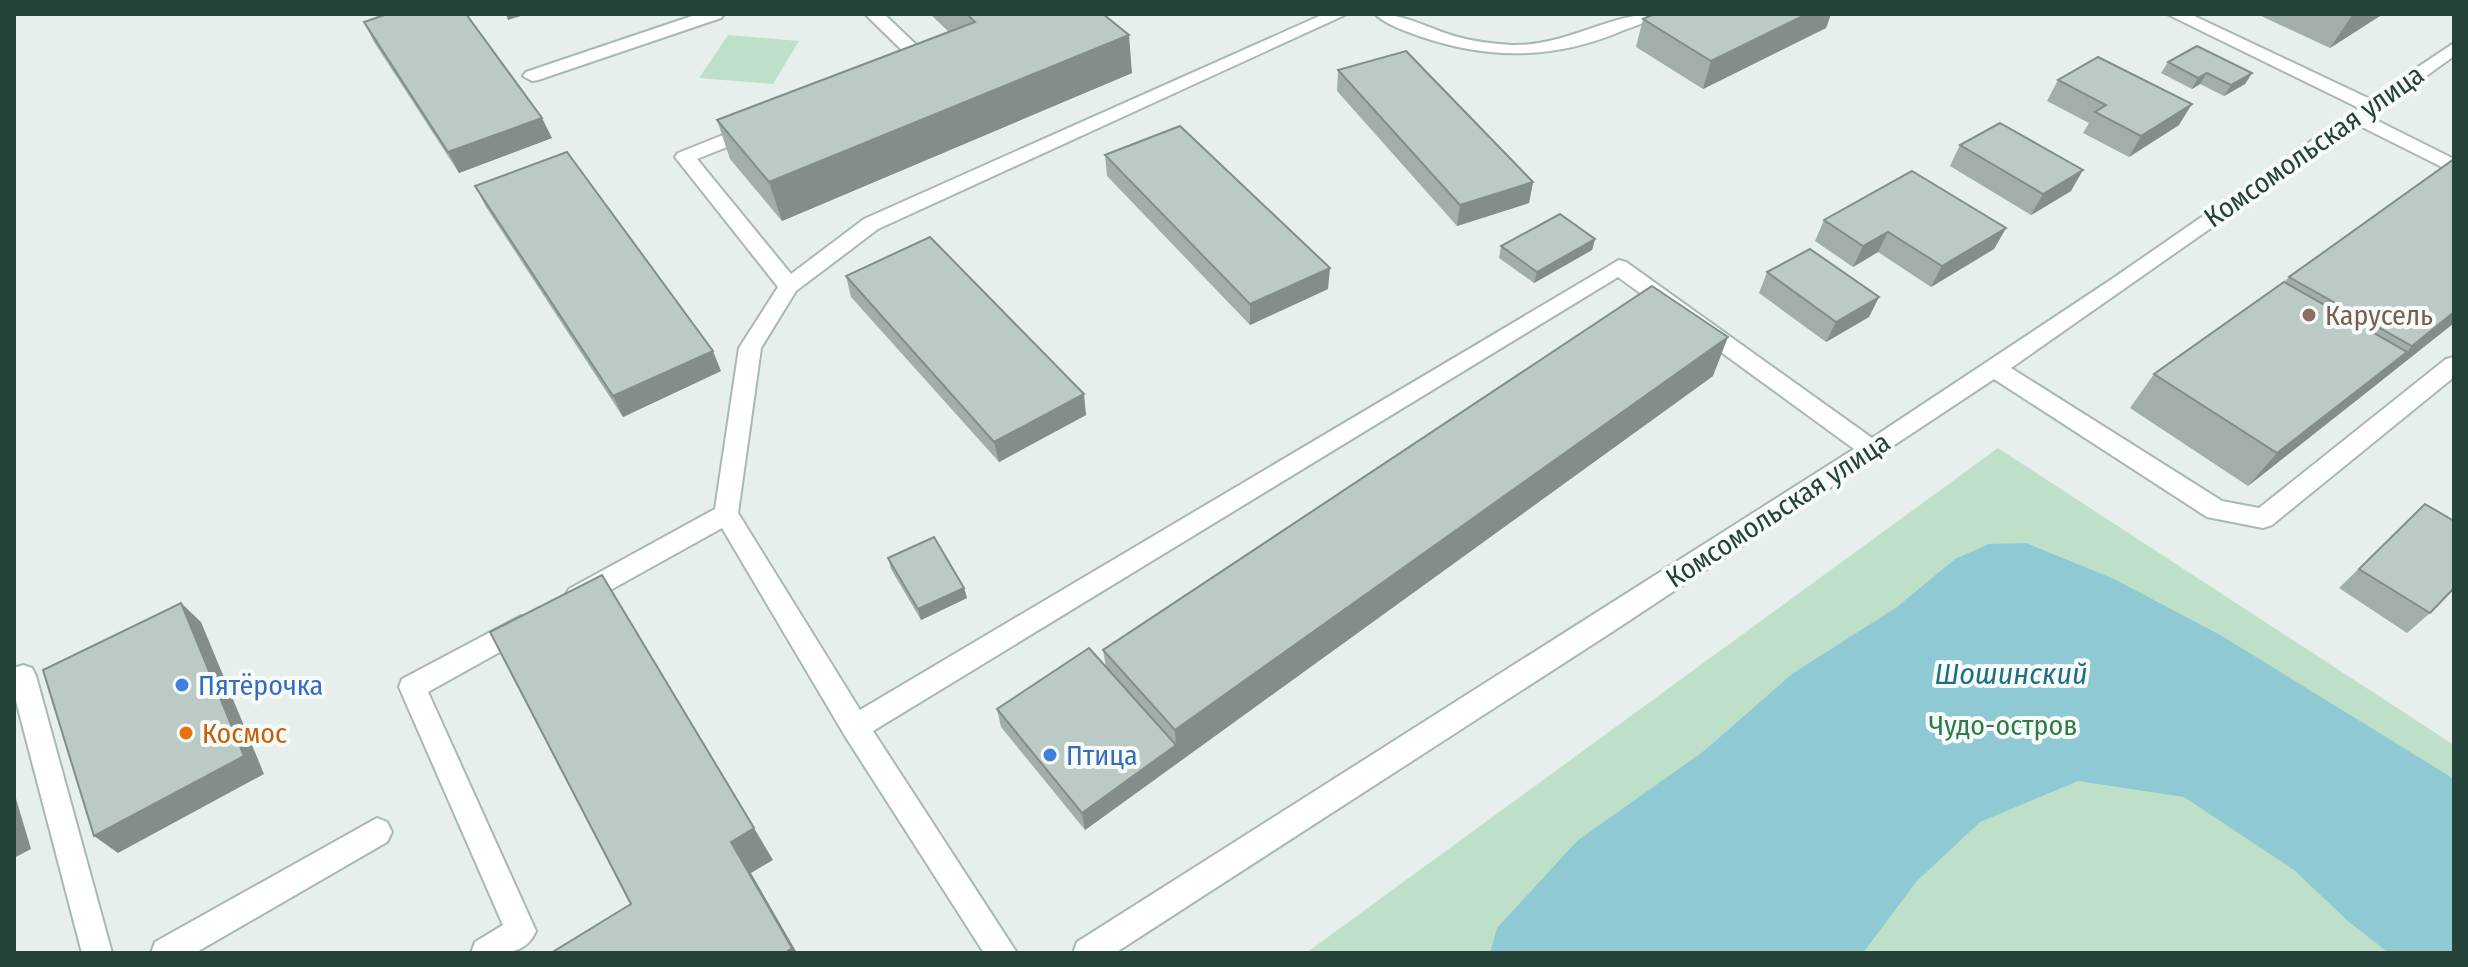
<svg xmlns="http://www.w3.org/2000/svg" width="2468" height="967" font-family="'Fira Sans Condensed',sans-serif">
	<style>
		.green { fill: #bfe0c8 }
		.water { fill: #8ec9d4 }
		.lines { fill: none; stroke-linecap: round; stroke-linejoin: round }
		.minor-casing { stroke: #a8b8b2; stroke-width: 4 }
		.minor { fill: #fff; fill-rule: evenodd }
		.wall { fill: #a1aea9 }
		.shaded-wall { fill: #838d89 }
		.building { fill: #bbcac4; stroke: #838d89; stroke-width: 2 }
		.education-dot { fill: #8d6e63; stroke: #f7fbf9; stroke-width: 3 }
		.shop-dot { fill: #3f7fe0; stroke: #f7fbf9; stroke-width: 3 }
		.food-dot { fill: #e8710a; stroke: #f7fbf9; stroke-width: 3 }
		.labels { text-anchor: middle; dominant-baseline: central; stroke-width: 8; stroke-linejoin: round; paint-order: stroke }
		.street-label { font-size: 28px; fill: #24423a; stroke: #f7fbf9 }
		.education-label { font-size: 28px; fill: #785e54; stroke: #f7fbf9; text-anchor: start }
		.shop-label { font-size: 28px; fill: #366cbe; stroke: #f7fbf9; text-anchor: start }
		.park-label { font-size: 28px; fill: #2d7a4b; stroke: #f7fbf9 }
		.food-label { font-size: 28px; fill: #c56008; stroke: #f7fbf9; text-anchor: start }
		.water-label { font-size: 30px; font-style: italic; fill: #1c6f80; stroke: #f7fbf9 }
	</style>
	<rect width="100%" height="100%" fill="#e6efeb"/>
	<path class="green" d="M 728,35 L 799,41 L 773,84 L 699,78 Z
		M 1998,448 L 2454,745 L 2454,953 L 1306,953 Z"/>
	<path class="water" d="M 2026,543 L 2114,579 L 2222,636 L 2454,779 L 2454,953 L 2389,953 L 2349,922 L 2294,870 L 2184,797 L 2078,781 L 1980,822 L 1916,882 L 1863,953 L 1490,953 L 1497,928 L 1577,841 L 1704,751 L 1792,674 L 1897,607 L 1955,559 L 1989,544 Z"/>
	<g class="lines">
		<g class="minor-casing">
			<path id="minor" d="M 698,14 L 724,14 L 721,18 L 538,80 L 532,81 L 523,76 L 526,72 Z
				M 865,14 L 884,14 L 931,59 L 934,63 C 929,70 918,72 910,70 L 907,66 L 913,61 Z
				M 1324,14 L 1347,14 L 878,229 L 796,291 L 761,348 L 738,513 L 860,710 L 1619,260 L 1626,262 L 1872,438 L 2112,279 L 2359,108 L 2167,14 L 2190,14 L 2370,99 L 2454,43 L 2454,56 L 2370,117 L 2454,159 L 2454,173 L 2358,125 L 2011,368 L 2222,501 L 2259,508 L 2446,359 L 2454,357 L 2454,377 L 2272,525 L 2263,528 L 2207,517 L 1994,379 L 1615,630 L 1115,953 L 1073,953 L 1077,942 L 1854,449 L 1618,277 L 873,731 L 1017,953 L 984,953 L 845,736 L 722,528 L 587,603 L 578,606 L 569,603 L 565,596 L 569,589 L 715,509 L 739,348 L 778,287 L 675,157 L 678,153 L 748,125 L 762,125 L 764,129 L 762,133 L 697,159 L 791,274 L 864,219 Z
				M 1375,14 C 1407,14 1428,29 1458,37 C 1476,42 1494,44 1513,45 C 1566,46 1608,14 1657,14 C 1649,22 1635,26 1624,30 C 1555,60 1489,60 1419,36 C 1405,31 1385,24 1375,14 Z
				M 521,616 L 530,619 L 534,627 L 530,635 L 428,692 L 536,931 C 525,958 496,953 471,953 L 475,942 L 503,925 L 399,687 L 402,679 Z
				M 23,665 L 32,668 L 36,676 L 112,953 L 82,953 L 14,693 L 14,668 Z
				M 377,818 L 387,822 L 392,832 L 387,842 L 195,953 L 151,953 L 155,942 Z"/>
		</g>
		<use href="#minor" class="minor"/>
	</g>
	<path class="wall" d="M 930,14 L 1103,14 L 1132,73 L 782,221 L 730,159 L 717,120 L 949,32 Z
		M 1654,14 L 1831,14 L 1826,28 L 1703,89 L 1636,47 L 1643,19 Z
		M 2257,14 L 2383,14 L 2330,48 Z
		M 364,22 L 552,138 L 459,173 L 374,42 Z
		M 2168,62 L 2252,73 L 2245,84 L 2224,96 L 2200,84 L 2192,89 L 2161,73 Z
		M 1338,70 L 1533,182 L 1529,203 L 1457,226 L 1337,91 Z
		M 2058,80 L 2179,125 L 2129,157 L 2083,133 L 2089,123 L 2047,101 Z
		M 1960,145 L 2071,191 L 2031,215 L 1950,166 Z
		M 1105,155 L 1328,289 L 1250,325 L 1107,176 Z
		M 2454,159 L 2454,323 L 2248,486 L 2130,408 L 2154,374 L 2284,282 L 2289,277 Z
		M 475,186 L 721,371 L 623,417 L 486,207 Z
		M 1824,220 L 2006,228 L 1994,249 L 1931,287 L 1878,252 L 1853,267 L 1815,241 Z
		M 1595,239 L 1592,250 L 1534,283 L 1499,258 L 1501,246 Z
		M 1767,272 L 1879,297 L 1869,317 L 1826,342 L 1759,293 Z
		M 846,276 L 1086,415 L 999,462 L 851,297 Z
		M 1713,376 L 1085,830 L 1001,727 L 997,709 L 1106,667 L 1103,650 Z
		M 2425,504 L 2430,613 L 2407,633 L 2339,588 Z
		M 888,558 L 964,588 L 967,598 L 921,620 L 891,569 Z"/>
	<path class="shaded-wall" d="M 506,14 L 527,14 L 508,20 Z
		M 1807,14 L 1831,14 L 1826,28 L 1703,89 L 1711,61 Z
		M 2353,14 L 2383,14 L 2330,48 Z
		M 1129,35 L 1132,73 L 782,221 L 769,182 Z
		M 2207,73 L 2200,84 L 2192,89 L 2198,78 Z
		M 2252,73 L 2245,84 L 2224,96 L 2231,85 Z
		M 2192,104 L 2179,125 L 2129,157 L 2141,136 Z
		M 542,118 L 552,138 L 459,173 L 448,152 Z
		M 2083,170 L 2071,191 L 2031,215 L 2043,194 Z
		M 1533,182 L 1529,203 L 1457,226 L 1460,205 Z
		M 2006,228 L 1994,249 L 1931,287 L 1942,266 Z
		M 1888,232 L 1878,252 L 1853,267 L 1863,246 Z
		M 1595,239 L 1592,250 L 1534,283 L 1537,272 Z
		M 1330,268 L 1328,289 L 1250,325 L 1250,304 Z
		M 1879,297 L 1869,317 L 1826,342 L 1836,322 Z
		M 2454,312 L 2454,323 L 2376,385 L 2400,358 L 2376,385 L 2248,486 L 2277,453 L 2407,352 L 2412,346 Z
		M 1728,337 L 1713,376 L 1085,830 L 1082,813 L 1176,745 L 1175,730 Z
		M 713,351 L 721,371 L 623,417 L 613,396 Z
		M 1084,394 L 1086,415 L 999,462 L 994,442 Z
		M 964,588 L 967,598 L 921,620 L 918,609 Z
		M 181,603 L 201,622 L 264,774 L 118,853 L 94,836 Z
		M 14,792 L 31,849 L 14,858 Z
		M 754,828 L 773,860 L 751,873 L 797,953 L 785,953 L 731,842 Z"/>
	<path class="building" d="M 387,14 L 466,14 L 542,118 L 448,152 L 364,22 Z
		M 967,14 L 1103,14 L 1129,35 L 769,182 L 717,120 L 975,22 Z
		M 1654,14 L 1807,14 L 1711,61 L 1643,19 Z
		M 2197,46 L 2252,73 L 2231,85 L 2207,73 L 2198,78 L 2168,62 Z
		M 1406,51 L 1533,182 L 1460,205 L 1338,70 Z
		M 2098,57 L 2192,104 L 2141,136 L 2095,112 L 2106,105 L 2058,80 Z
		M 2000,123 L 2083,170 L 2043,194 L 1960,145 Z
		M 1180,126 L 1330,268 L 1250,304 L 1105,155 Z
		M 567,152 L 713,351 L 613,396 L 475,186 Z
		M 2454,159 L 2454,312 L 2412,346 L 2289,277 Z
		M 1912,171 L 2006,228 L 1942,266 L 1888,232 L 1863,246 L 1824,220 Z
		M 1560,214 L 1595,239 L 1537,272 L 1501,246 Z
		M 930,237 L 1084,394 L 994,442 L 846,276 Z
		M 1810,249 L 1879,297 L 1836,322 L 1767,272 Z
		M 2284,282 L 2407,352 L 2277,453 L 2154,374 Z
		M 1652,286 L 1728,337 L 1175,730 L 1103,650 Z
		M 2425,504 L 2454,521 L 2454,588 L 2430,613 L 2359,569 Z
		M 934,537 L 964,588 L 918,609 L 888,558 Z
		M 602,575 L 754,828 L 731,842 L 792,948 L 785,953 L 551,953 L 631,904 L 490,632 Z
		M 181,603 L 244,756 L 94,836 L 43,670 Z
		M 1089,648 L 1176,745 L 1082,813 L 997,709 Z
		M 14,829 L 17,840 L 14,842 Z"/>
	<circle class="education-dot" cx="2309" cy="315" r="8"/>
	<g class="shop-dot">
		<circle cx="182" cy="685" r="8"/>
		<circle cx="1050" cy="755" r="8"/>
	</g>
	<circle class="food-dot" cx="186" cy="733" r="8"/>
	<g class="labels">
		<g class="street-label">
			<text transform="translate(2314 146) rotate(-35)">Комсомольская улица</text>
			<text transform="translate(1778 510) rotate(-33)">Комсомольская улица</text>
		</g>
		<g class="education-label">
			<text x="2325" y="315">Карусель</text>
		</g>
		<g class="shop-label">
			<text x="198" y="685">Пятёрочка</text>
			<text x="1066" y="755">Птица</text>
		</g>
		<g class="park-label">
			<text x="2003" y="725">Чудо-остров</text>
		</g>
		<g class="food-label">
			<text x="202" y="733">Космос</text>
		</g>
		<g class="water-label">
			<text x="2011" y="674">Шошинский</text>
		</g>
	</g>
	<rect width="2468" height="967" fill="none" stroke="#24423a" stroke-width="32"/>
</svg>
